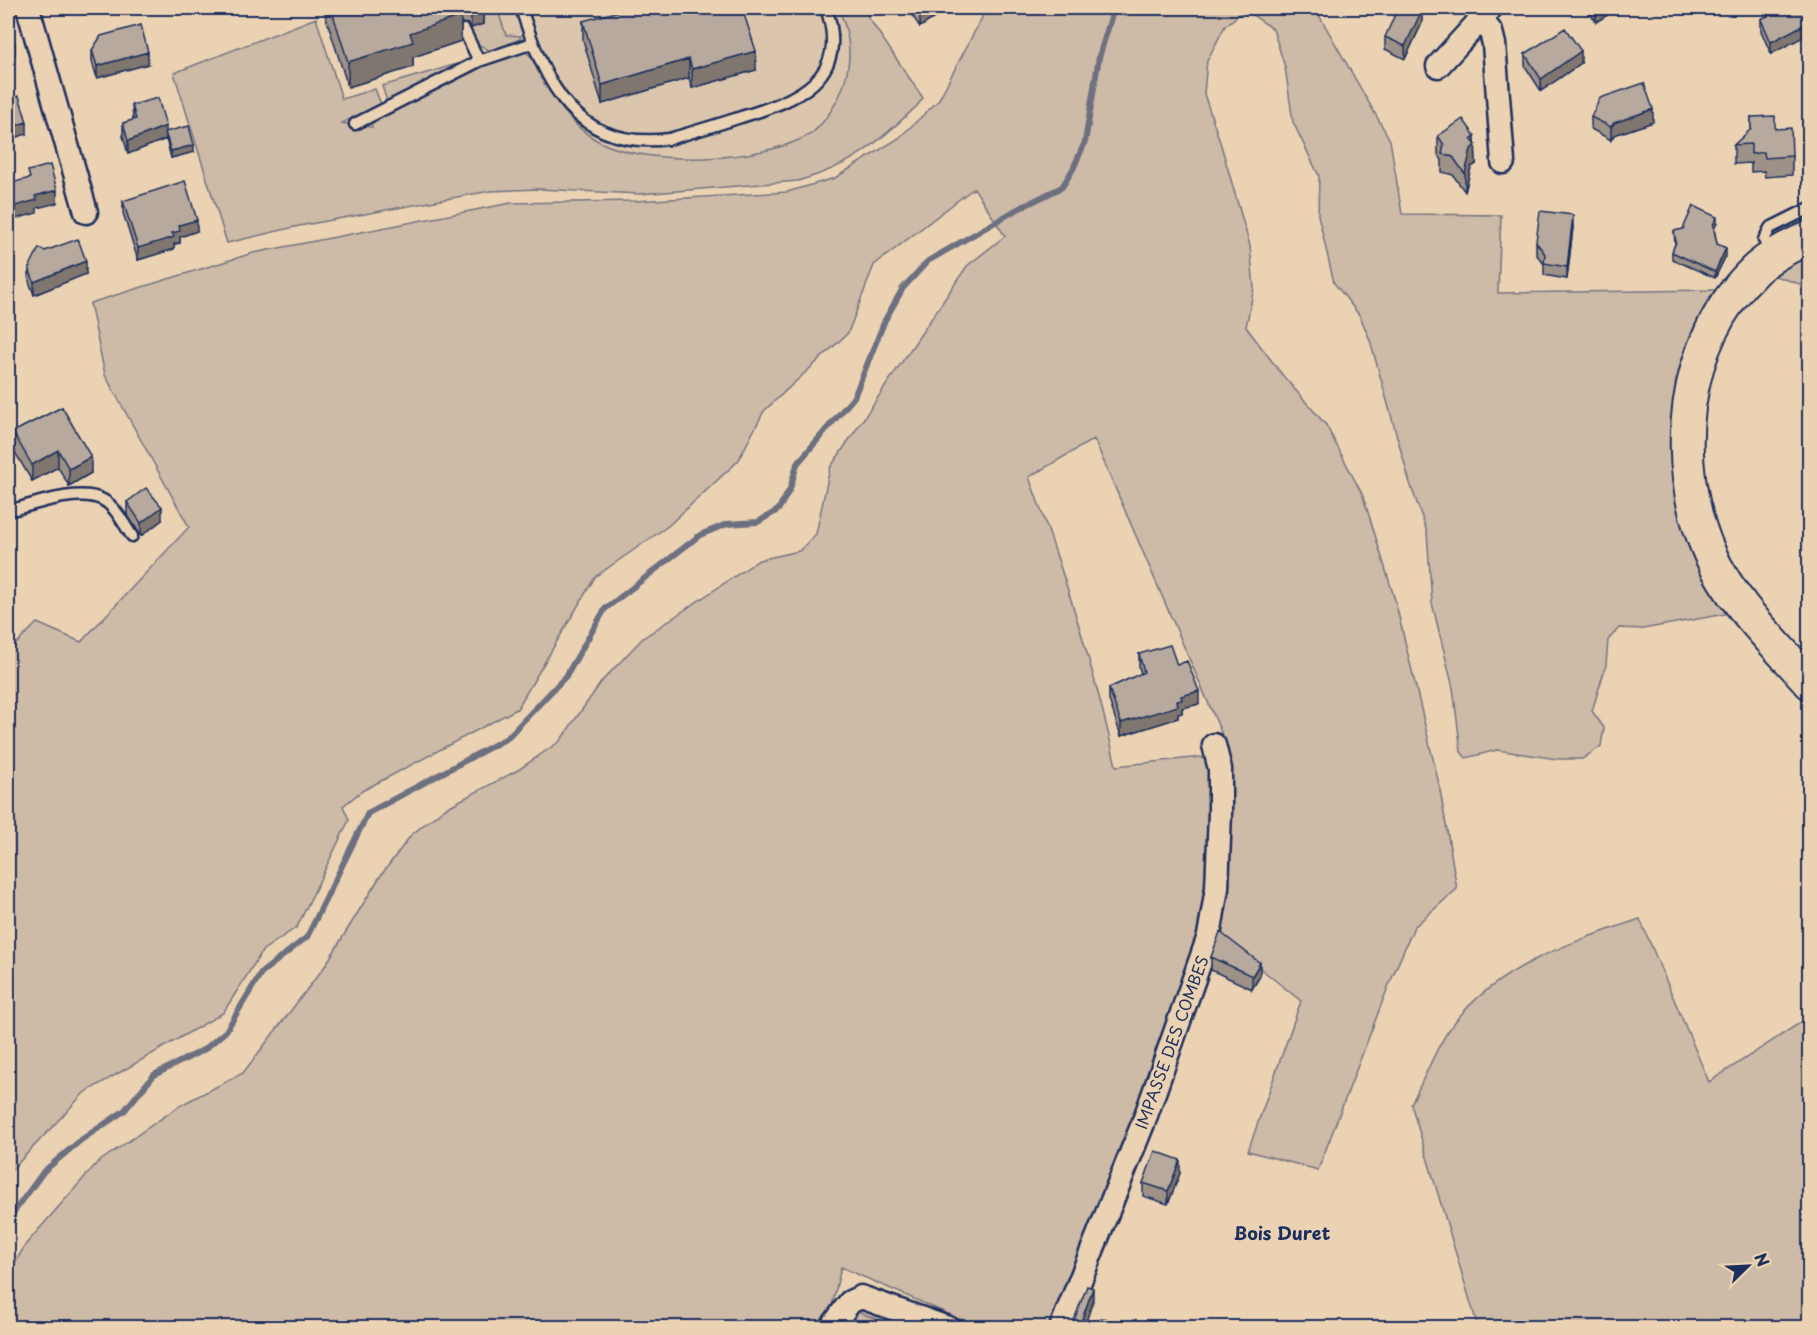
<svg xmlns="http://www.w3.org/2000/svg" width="1817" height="1335" font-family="'Playpen Sans',sans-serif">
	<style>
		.built { fill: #dbc6ad }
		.green { fill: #cdbaa7; stroke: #747482; stroke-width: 1.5 }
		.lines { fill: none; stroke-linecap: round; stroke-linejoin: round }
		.stream { stroke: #6d6f80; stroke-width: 6 }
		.lane-casing { stroke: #1b2f5e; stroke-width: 15 }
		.street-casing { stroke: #1b2f5e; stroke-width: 27 }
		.secondary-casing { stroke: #1b2f5e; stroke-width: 36 }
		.lane { stroke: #ebd2b3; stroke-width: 10 }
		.street { stroke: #ebd2b3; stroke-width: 22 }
		.secondary { stroke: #ebd2b3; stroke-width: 32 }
		.wall { fill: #9d9188; stroke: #1b2f5e; stroke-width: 1.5 }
		.shaded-wall { fill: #80766f; stroke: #1b2f5e; stroke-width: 1.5 }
		.building { fill: #b7a99e; stroke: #1b2f5e; stroke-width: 1.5 }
		.labels { text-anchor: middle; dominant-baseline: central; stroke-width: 5; stroke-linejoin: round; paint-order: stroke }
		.street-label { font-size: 16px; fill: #1b2f5e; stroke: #ebd2b3 }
		.neighbourhood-label { font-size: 18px; font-weight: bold; fill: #1b2f5e; stroke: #ebd2b3 }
	</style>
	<rect width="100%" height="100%" fill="#ebd2b3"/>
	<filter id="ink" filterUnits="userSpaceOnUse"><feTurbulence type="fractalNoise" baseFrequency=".0167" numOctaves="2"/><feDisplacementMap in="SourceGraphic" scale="12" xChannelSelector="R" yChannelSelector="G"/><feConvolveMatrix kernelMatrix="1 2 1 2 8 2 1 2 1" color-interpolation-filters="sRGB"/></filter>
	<g filter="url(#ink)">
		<path class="built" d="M 483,8 L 862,8 L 923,98 L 917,106 L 856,159 L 798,181 L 640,194 L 538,189 Z"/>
		<path class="green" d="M 478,8 L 497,8 L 506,35 L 521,36 L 520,39 L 490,51 L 476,43 L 470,28 L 483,24 Z
			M 838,8 L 862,8 L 923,98 L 917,106 C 876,144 854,165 798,181 L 640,194 L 538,189 L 490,191 L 299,226 L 227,243 L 174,73 L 316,18 L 342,99 L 375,89 L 381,104 L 342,123 L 372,127 L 371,123 L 498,59 L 525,51 C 537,60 540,74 547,86 C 559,106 578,131 600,142 C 649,167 762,162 809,135 C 818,130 825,119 831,111 C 852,79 855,42 838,8 Z
			M 987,8 L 1315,8 L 1390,140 L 1402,214 L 1501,215 L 1498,293 L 1714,290 L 1720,295 L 1676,421 L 1736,612 L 1643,629 L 1619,628 L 1608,640 L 1606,665 L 1592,711 L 1604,728 L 1601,746 L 1582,759 L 1557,759 L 1497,750 L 1466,758 L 1461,752 L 1453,688 L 1432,603 L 1427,532 L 1410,483 L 1370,340 L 1360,316 L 1334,283 L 1318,215 L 1319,176 L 1293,122 L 1285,67 L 1273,29 L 1245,10 L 1225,26 L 1207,61 L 1204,94 L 1221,145 L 1250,246 L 1254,288 L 1246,327 L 1284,377 L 1326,425 L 1363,496 L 1395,600 L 1439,784 L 1457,889 L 1414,927 L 1388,987 L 1318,1170 L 1248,1151 L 1301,1001 L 1216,933 L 1224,863 L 1224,739 L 1094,439 L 1029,477 C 1064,572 1094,668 1116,766 L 1201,757 L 1213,767 L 1204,935 L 1130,1139 L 1050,1327 L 978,1327 L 841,1267 L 831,1310 L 820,1327 L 8,1327 L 8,1274 L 26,1244 L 97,1163 L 181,1105 L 243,1073 L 325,966 L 379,878 L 411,835 L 444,809 L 518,770 L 560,741 L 602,681 L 643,638 L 759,560 L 799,551 L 816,534 L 830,468 L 967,266 L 1005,236 L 974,188 L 874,265 L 848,333 L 764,411 L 738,461 L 668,526 L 595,577 L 517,709 L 362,791 L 343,806 L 349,820 L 297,927 L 263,950 L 223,1013 L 84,1093 L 8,1174 L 8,652 L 37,623 L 81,642 L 189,527 L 105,375 L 90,303 L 253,253 L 511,203 L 636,201 L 787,192 L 835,178 L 899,138 L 938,101 Z
			M 464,62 L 387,102 L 382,86 Z
			M 1809,251 L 1809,287 L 1772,275 Z
			M 1640,919 L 1709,1082 L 1809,1017 L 1810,1253 L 1804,1256 L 1809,1268 L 1809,1327 L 1478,1327 L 1411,1104 C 1424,1080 1437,1044 1454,1023 C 1500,964 1573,942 1640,919 Z
			M 855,1311 L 898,1327 L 843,1328 Z"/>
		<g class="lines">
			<path class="stream" d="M 8,1220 L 44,1171 L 81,1140 L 124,1111 L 154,1075 L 205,1049 L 226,1031 L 261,973 L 307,937 L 368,813 L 507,738 L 566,676 L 605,609 L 700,535 L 727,524 L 758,522 L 778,510 L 790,489 L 797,464 L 854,397 L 885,320 L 903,288 L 928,261 L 1016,210 L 1062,187 L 1073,169 L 1085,142 L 1099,57 L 1114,8"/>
			<g class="lane-casing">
				<path id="lane" d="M 521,8 C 545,84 576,151 669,139 C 693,132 717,125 741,117 C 797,100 851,79 826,8
					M 464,30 L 479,61
					M 355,124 L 479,61 L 533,43
					M 1771,254 L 1764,240 L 1770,228 L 1810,208
					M 8,511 C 32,505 80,487 103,500 C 116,507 123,523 132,536
					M 1104,1325 L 1107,1328"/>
			</g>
			<g class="street-casing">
				<path id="street" d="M 28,8 L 86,212
					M 1481,19 L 1491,32 L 1494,44 L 1503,162
					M 1438,66 L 1490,9
					M 831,1328 L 850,1302 L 861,1297 L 948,1328
					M 1061,1328 L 1144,1121 L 1209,936 L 1217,888 L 1220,813 L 1220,769 L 1214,745"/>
			</g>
			<g class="secondary-casing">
				<path id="secondary" d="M 1810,237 C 1791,246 1771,255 1755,270 C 1681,341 1669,463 1710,554 C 1731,602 1775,643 1810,683"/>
			</g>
			<use href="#lane" class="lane"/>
			<use href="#street" class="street"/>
			<use href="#secondary" class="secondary"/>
		</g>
		<path class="wall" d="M 323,8 L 483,8 L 483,24 L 471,28 L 468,24 L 461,23 L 461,41 L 413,57 L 413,67 L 348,87 Z
			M 907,8 L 950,8 L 920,27 Z
			M 1421,8 L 1422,23 L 1405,59 L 1385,49 L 1385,37 Z
			M 1587,8 L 1619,8 L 1596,22 Z
			M 1780,8 L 1808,8 L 1771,54 L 1761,31 L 1761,19 L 1780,10 Z
			M 648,12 L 756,70 L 692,88 L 689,78 L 602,104 L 583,40 L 583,21 Z
			M 92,50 L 148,64 L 97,78 L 92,62 Z
			M 1525,54 L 1581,63 L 1541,91 L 1525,66 Z
			M 132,105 L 166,132 L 194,152 L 171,158 L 166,139 L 128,154 L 123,136 L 123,123 L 133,120 Z
			M 1591,117 L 1653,122 L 1614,135 L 1611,140 L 1591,129 Z
			M 1751,117 L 1775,129 L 1792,156 L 1792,175 L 1765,177 L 1764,171 L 1751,172 L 1751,163 L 1734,164 L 1734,145 L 1751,130 Z
			M 1438,136 L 1475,145 L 1476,164 L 1471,167 L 1465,192 L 1453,175 L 1442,172 L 1442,160 L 1438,154 Z
			M 123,201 L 197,231 L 180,237 L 180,243 L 174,244 L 174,249 L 138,260 L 123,213 Z
			M 1717,223 L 1714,229 L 1717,244 L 1726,255 L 1715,278 L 1672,259 L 1672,252 L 1675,244 L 1674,231 Z
			M 1573,227 L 1567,279 L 1544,275 L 1544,264 L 1536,254 L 1536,242 Z
			M 45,251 L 86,274 L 34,295 L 29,281 L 29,268 Z
			M 62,407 L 91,473 L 69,486 L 58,467 L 32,481 L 13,449 L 13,432 Z
			M 127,502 L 162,520 L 141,536 L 127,514 Z
			M 1139,654 L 1177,665 L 1199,704 L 1182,708 L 1182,713 L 1178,714 L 1178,718 L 1121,736 L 1109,700 L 1109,688 L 1141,674 L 1139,667 Z
			M 1211,957 L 1260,976 L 1252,989 L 1211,970 Z
			M 1180,1173 L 1168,1204 L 1143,1196 L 1143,1183 Z"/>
		<path class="shaded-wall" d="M 457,8 L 461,8 L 461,41 L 413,57 L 413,67 L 348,87 L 348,62 L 410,33 Z
			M 471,8 L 483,8 L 483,24 L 471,28 Z
			M 931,8 L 950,8 L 920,27 L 920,15 Z
			M 1420,8 L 1421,8 L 1421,12 L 1422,10 L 1422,23 L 1405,59 L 1405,46 Z
			M 1602,8 L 1619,8 L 1596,22 L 1596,11 Z
			M 1809,22 L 1809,34 L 1771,54 L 1771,42 Z
			M 15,43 L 15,55 L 8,58 L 8,45 Z
			M 756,51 L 756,70 L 692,88 L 692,69 Z
			M 1581,51 L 1581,63 L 1541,91 L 1541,79 Z
			M 148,52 L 148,64 L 97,78 L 97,66 Z
			M 689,59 L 689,78 L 602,104 L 602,85 Z
			M 1653,109 L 1653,122 L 1614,135 L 1611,140 L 1611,127 L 1614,123 Z
			M 27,122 L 27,134 L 8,140 L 8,128 Z
			M 166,126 L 166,139 L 128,154 L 128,141 Z
			M 1475,136 L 1476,164 L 1471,167 L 1465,192 L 1465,174 L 1471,139 Z
			M 194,145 L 194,152 L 171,158 L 171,151 Z
			M 57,190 L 57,203 L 37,208 L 37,213 L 8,221 L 8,208 L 35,196 Z
			M 1573,215 L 1573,227 L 1567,279 L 1567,267 Z
			M 1717,217 L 1717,223 L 1713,231 L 1713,225 Z
			M 197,220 L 197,231 L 180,237 L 180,243 L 174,244 L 174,249 L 138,260 L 138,248 L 179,225 Z
			M 1726,248 L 1726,255 L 1715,278 L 1715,272 Z
			M 86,261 L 86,274 L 34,295 L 34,282 Z
			M 58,450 L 58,467 L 32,481 L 32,465 Z
			M 91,457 L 91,473 L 69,486 L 69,469 Z
			M 162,507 L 162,520 L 141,536 L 141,523 Z
			M 1199,691 L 1199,704 L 1182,708 L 1182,713 L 1178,714 L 1178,718 L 1121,736 L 1121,723 L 1177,701 L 1181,696 Z
			M 1260,963 L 1260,976 L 1252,989 L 1252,976 Z
			M 1180,1160 L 1180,1173 L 1168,1204 L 1168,1191 Z
			M 1093,1288 L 1093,1301 L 1084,1328 L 1079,1328 Z"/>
		<path class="building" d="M 331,8 L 458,8 L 461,16 L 410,33 L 413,42 L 348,62 Z
			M 630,8 L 647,8 L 648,12 L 663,8 L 742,8 L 756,51 L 692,69 L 689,59 L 602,85 L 583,21 Z
			M 915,8 L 931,8 L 920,15 Z
			M 1398,8 L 1420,8 L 1419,9 L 1422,10 L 1405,46 L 1385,37 Z
			M 1594,8 L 1602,8 L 1596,11 Z
			M 1781,8 L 1808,8 L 1809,12 L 1809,22 L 1771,42 L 1761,19 L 1782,9 Z
			M 8,19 L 15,43 L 8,45 Z
			M 141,25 L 148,52 L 97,66 L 92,50 L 101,36 Z
			M 1565,28 L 1581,51 L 1541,79 L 1525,54 Z
			M 1644,83 L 1653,109 L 1614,123 L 1611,127 L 1591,117 L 1600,98 Z
			M 19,96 L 27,122 L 8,128 L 8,99 Z
			M 158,98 L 166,126 L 128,141 L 123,123 L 136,119 L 132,105 Z
			M 1775,116 L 1775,129 L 1791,128 L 1792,156 L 1765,158 L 1764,152 L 1751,154 L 1751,144 L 1734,145 L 1751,129 L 1751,117 Z
			M 1463,119 L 1475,136 L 1471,139 L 1476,145 L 1471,149 L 1465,174 L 1453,157 L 1442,154 L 1444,145 L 1438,136 Z
			M 189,126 L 194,145 L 171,151 L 165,132 Z
			M 50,165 L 57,190 L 35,196 L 37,200 L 8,208 L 8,184 L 30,178 L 28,171 Z
			M 185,181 L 197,220 L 179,225 L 180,231 L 172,233 L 174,237 L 138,248 L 123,201 Z
			M 1693,206 L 1717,217 L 1713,225 L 1717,244 L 1726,248 L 1715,272 L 1672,252 L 1676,242 L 1674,231 L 1683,229 Z
			M 1540,211 L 1573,215 L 1567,267 L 1544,263 L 1545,254 L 1536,242 Z
			M 78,239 L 86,261 L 34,282 L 29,268 L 39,248 L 45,251 Z
			M 62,407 L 91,457 L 69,469 L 58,450 L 32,465 L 13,432 Z
			M 146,488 L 162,507 L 141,523 L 127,502 Z
			M 1170,645 L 1177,665 L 1187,661 L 1199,691 L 1181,696 L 1182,700 L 1177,701 L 1178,706 L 1121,723 L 1109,688 L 1144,672 L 1139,654 Z
			M 1220,932 L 1260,963 L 1252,976 L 1211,957 Z
			M 1155,1151 L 1180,1160 L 1168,1191 L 1143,1183 Z
			M 1087,1286 L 1093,1288 L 1079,1328 L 1065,1328 L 1069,1326 L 1074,1320 Z"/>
	</g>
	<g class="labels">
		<g class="street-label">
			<text transform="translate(1171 1042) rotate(-70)">IMPASSE DES COMBES</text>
		</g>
		<g class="neighbourhood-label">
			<text x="1282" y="1232">Bois Duret</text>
		</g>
	</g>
	<rect width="1817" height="1335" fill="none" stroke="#ebd2b3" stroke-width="30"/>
	<rect x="15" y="15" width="1787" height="1305" fill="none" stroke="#1b2f5e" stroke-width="2" filter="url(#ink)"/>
	<g transform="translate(1748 1266) rotate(66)" stroke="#ebd2b3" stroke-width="4.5" paint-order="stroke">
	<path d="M0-4.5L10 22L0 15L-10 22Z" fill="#1b2f5e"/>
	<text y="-9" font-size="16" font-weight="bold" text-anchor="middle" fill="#1b2f5e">N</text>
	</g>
</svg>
